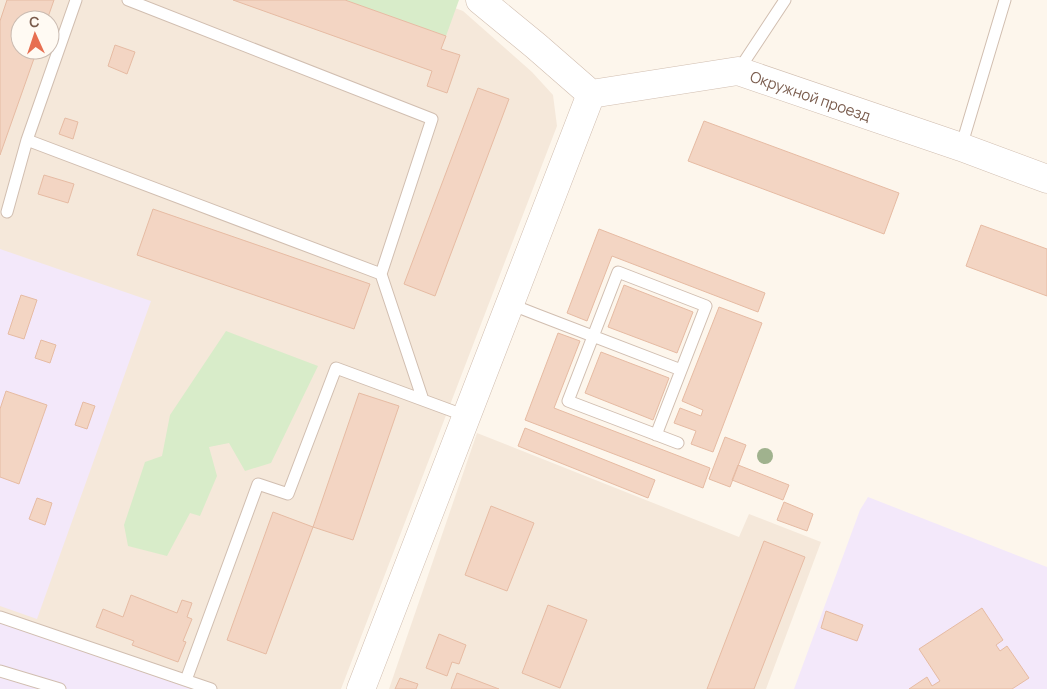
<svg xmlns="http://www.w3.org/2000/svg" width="1047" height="689" font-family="Manrope,sans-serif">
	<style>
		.residential { fill: #f5e8da; fill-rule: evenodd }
		.education { fill: #f3e8fa }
		.green { fill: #d8ecc9 }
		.building { fill: #f3d5c3; stroke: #e6bba3 }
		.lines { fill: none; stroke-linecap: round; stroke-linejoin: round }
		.service-casing { stroke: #d1beb0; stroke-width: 13 }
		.tertiary-casing { stroke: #d1beb0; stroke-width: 29 }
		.service { stroke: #fff; stroke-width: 11 }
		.tertiary { stroke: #fff; stroke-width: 28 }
		.tree { fill: #a0b28e }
		.labels { text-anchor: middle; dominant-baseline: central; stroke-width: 4.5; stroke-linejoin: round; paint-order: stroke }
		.street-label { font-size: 15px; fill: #7a5c4d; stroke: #fffaf3 }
	</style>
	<rect width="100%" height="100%" fill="#fdf6ec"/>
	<path class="residential" d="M 0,0 L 433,0 L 463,11 L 532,72 L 553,95 L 557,126 L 341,689 L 0,689 ZM 20,20 L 50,20 L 50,50 L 20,50 Z
		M 477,433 L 739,537 L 749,514 L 821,542 L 766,689 L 389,689 Z"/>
	<path class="education" d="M 0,249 L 151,301 L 37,619 L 0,606 Z
		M 868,497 L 1047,567 L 1047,689 L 794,689 L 860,510 Z
		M 0,623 L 192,689 L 0,689 Z"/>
	<path class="green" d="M 345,0 L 459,0 L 446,36 Z
		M 226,331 L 318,366 L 271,463 L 245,471 L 229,443 L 209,447 L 217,476 L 200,516 L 190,513 L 167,556 L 128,546 L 124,525 L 145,462 L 162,456 L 170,415 Z"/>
	<path class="building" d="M 7,0 L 54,0 L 47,20 L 20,20 L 20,50 L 37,50 L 0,155 L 0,21 Z
		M 233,0 L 345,0 L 446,36 L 441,49 L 460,55 L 447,93 L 427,86 L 432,71 Z
		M 115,45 L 135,52 L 127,74 L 108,66 Z
		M 478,88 L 509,99 L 435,296 L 404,284 Z
		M 65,118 L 78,122 L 73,139 L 59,134 Z
		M 704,121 L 899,193 L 884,234 L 688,161 Z
		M 44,175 L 74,184 L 68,203 L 38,194 Z
		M 153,209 L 370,284 L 354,329 L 137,255 Z
		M 981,225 L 1047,249 L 1047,296 L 966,266 Z
		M 599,229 L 765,293 L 758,312 L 612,256 L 587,321 L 567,313 Z
		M 624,285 L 693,312 L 677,353 L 608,327 Z
		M 21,295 L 37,300 L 24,339 L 8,334 Z
		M 719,307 L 762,323 L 713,452 L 691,444 L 696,431 L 674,423 L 680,408 L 701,416 L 703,410 L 682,401 Z
		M 558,333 L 580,341 L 554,408 L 710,468 L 703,488 L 525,420 Z
		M 41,340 L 56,345 L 50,363 L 35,358 Z
		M 601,352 L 669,378 L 653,420 L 585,393 Z
		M 6,391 L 47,405 L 19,484 L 0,477 L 0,409 Z
		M 359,393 L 399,406 L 353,540 L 313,527 Z
		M 83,402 L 95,406 L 87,429 L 75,425 Z
		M 525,428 L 655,480 L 648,498 L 518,446 Z
		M 725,437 L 746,445 L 730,487 L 709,479 Z
		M 738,465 L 789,485 L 783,500 L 732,480 Z
		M 37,498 L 52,503 L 45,525 L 29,519 Z
		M 784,502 L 813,514 L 807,531 L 777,520 Z
		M 491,506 L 534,523 L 507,591 L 465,575 Z
		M 273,512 L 313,527 L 266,654 L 227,640 Z
		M 764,541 L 805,557 L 754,689 L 707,689 Z
		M 131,595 L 177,613 L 182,600 L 192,603 L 187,617 L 192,619 L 183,641 L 186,642 L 178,662 L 132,645 L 134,641 L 96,627 L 103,609 L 123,617 Z
		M 548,605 L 587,620 L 560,688 L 522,673 Z
		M 982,608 L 1003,640 L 996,645 L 1000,651 L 1007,646 L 1029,678 L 1012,689 L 909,689 L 927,677 L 932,686 L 940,681 L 919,649 Z
		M 826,611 L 863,625 L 857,641 L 821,628 Z
		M 439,634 L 466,645 L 459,664 L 452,662 L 447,676 L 426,668 Z
		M 457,673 L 499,689 L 451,689 Z
		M 400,678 L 418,684 L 416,689 L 395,689 Z"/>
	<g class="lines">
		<g class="service-casing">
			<path id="service" d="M 128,0 L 432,119 L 381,274 L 423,400
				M 738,71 L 785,0
				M 27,140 L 381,274
				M 961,147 L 1005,0
				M 7,212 L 27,140 L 76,0
				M 510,304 L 538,315 L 681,370
				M 656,435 L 706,306 L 618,272 L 568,401 L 678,443
				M 0,617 L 211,689
				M 0,671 L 60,689
				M 186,680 L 258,484 L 288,494 L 336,368 L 466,416"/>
		</g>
		<g class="tertiary-casing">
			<g id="tertiary">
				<path id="s1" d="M 480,0 L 536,46 L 591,94 L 738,71 L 961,147 L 1047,179"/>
				<path d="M 361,689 L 591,94"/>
			</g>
		</g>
		<use href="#service" class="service"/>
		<use href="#tertiary" class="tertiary"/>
	</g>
	<circle class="tree" cx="765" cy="456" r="8"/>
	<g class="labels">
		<g class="street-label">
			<text stroke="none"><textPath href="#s1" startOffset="371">Окружной проезд</textPath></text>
		</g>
	</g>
	<g transform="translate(35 35) rotate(357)"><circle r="24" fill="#fffaf3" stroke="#cabbb1"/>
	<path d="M0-4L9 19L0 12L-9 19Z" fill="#e76f51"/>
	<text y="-8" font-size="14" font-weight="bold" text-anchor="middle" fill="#7a5c4d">С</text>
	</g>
</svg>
